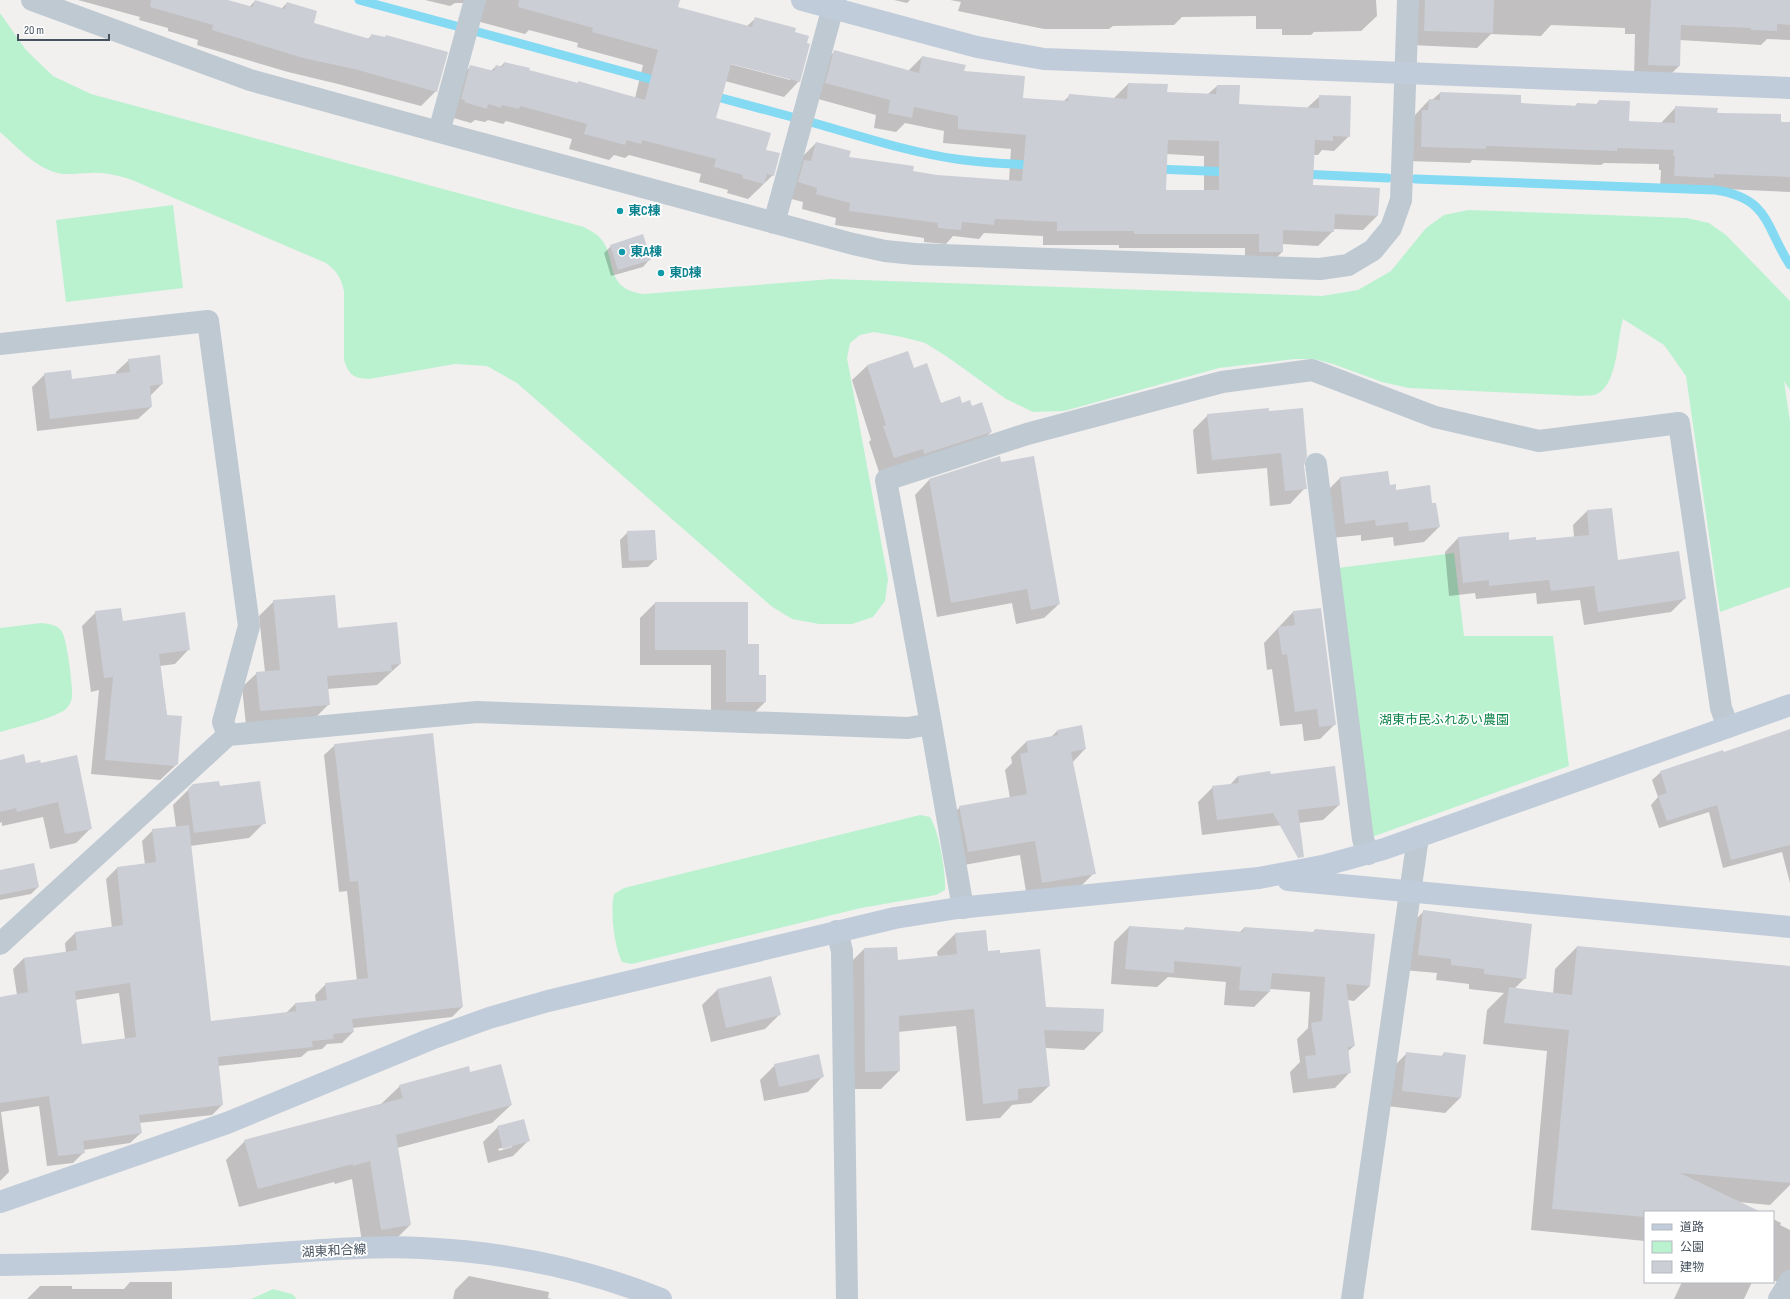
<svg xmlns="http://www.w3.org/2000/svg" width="1790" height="1299" font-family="'Sofia Sans Condensed','Noto Sans JP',sans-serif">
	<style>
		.green { fill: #baf2d0 }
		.shadow { fill: #0003; fill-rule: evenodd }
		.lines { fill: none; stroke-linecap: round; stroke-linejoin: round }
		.stream { stroke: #84daf2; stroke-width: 9 }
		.building { fill: #cbced4; fill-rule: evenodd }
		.street { stroke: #bec9d2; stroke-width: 22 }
		.secondary { stroke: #c0ccd9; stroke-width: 22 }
		.culture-dot { fill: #0f9aa8; stroke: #fff; stroke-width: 1.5 }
		.labels { text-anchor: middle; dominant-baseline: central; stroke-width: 3.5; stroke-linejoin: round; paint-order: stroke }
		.culture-label { font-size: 13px; font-weight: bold; fill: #0d838f; stroke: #fff; text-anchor: start }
		.park-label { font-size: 13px; fill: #11854c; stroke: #fff }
		.street-label { font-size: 13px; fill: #46525e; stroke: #fff }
	</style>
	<rect width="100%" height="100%" fill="#f2efef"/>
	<path class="green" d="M 0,13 L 26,50 L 53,76 L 91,94 L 584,227 C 588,230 594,232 597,235 C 620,254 600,288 643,294 L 832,279 L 1322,296 L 1358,290 L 1391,271 L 1426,228 L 1444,215 L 1468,210 L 1687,218 L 1709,223 L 1726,235 L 1790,301 L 1790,390 L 1784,381 L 1790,422 L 1790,587 L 1720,612 L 1686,376 L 1664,345 L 1623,319 C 1617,339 1618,384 1597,394 C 1593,396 1587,395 1582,396 L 1409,388 L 1382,382 L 1333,364 L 1314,359 L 1295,359 L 1219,368 L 1064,411 L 1033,412 L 1006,399 L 946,356 L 925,343 L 902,337 L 874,332 L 860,335 L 850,343 L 847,358 L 888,579 L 885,601 L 873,617 L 852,624 L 819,624 L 792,619 L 771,606 L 517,383 L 487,366 L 455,364 L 369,379 C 353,378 349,375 344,360 L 344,291 C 341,278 337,271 326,263 L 132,180 C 119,176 105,172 90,173 C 78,173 66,176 54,172 C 33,165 16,146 0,132 Z
		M 173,205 L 183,288 L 66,302 L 56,220 Z
		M 1454,553 L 1464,636 L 1553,636 L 1569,766 L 1372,837 L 1338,568 Z
		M 41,623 C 49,624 55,624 61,630 C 67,637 73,687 72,697 C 72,700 69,706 67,708 C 59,717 14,728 0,732 L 0,628 Z
		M 920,815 L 930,817 C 939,831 946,873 945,890 L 936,895 L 861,908 L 632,964 L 622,962 C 614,946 610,911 614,894 L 624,888 Z
		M 273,1289 L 292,1294 L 297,1299 L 251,1299 Z"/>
	<path class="shadow" d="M 78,0 L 224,0 L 249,7 L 255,1 L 281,9 L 287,3 L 312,24 L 368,39 L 372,35 L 384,38 L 436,91 L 421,106 L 338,84 L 288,72 L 197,45 L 198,40 L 168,31 L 168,28 L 139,20 L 140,17 Z
		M 425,0 L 664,0 L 677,8 L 747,26 L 756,18 L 794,32 L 799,81 L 784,97 L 725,81 L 715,119 L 765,151 L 773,175 L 748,199 L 727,193 L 728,190 L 699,182 L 701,174 L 629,155 L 625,158 L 614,155 L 609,160 L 569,149 L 572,139 L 506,121 L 503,124 L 488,120 L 485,122 L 475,120 L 471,123 L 450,117 L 455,81 L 471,66 L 491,71 L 496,66 L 500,67 L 504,63 L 528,71 L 635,98 L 643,65 L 577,47 L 578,43 L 529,30 L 525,34 L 473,20 L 463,3 L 455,3 L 450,6 ZM 727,61 L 790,78 L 790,80 L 726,63 Z
		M 894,0 L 910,0 L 907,3 Z
		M 950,0 L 1376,0 L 1377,16 L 1361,31 L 1314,32 L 1311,35 L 1282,35 L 1282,29 L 1256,29 L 1256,16 L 1182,17 L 1174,25 L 1113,26 L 1109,29 L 1044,29 L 958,11 L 961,2 Z
		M 1411,0 L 1790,0 L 1790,40 L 1767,39 L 1761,45 L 1680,40 L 1679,66 L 1664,81 L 1634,80 L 1635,34 L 1625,34 L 1625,28 L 1551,25 L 1541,36 L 1491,34 L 1477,48 L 1410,45 Z
		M 834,52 L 908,71 L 922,57 L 963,72 L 1022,99 L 1063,102 L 1070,95 L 1113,99 L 1128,84 L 1166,93 L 1208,94 L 1217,86 L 1238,105 L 1307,108 L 1320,96 L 1349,136 L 1334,151 L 1322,150 L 1318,155 L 1313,155 L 1312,186 L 1377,216 L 1363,230 L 1333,229 L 1333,231 L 1318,246 L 1282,244 L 1282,252 L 1268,267 L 1245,266 L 1245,248 L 1119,248 L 1119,245 L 1043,245 L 1043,236 L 984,233 L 979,239 L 953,236 L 946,244 L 924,242 L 924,238 L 835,225 L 836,218 L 802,209 L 803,202 L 784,197 L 802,157 L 816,143 L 848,158 L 912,172 L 937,176 L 1009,181 L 1011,149 L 943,143 L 944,131 L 905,123 L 896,132 L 874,128 L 876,115 L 811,97 L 820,66 ZM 1166,154 L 1204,156 L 1204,191 L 1165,191 Z
		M 1440,93 L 1520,104 L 1575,106 L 1577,104 L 1596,105 L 1599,101 L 1628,122 L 1661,123 L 1676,107 L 1790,123 L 1790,192 L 1702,188 L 1698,192 L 1660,190 L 1661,170 L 1659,170 L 1659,164 L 1604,163 L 1601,165 L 1472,160 L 1470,163 L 1407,161 L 1415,115 L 1429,100 L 1432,100 Z
		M 611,246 L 650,259 L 643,267 L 611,276 L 604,253 Z
		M 908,352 L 913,369 L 940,404 L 971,407 L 991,432 L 976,447 L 879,472 L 869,442 L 871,440 L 852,380 L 867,366 Z
		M 129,360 L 162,384 L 150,396 L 151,407 L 138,419 L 37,431 L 32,387 L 45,374 L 71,380 L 116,374 L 116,372 Z
		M 1268,412 L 1303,465 L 1305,488 L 1290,504 L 1270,506 L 1267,468 L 1197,474 L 1193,430 L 1208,415 Z
		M 1001,463 L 1059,604 L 1044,618 L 1016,624 L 1012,603 L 937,617 L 915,495 L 929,480 Z
		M 1387,472 L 1389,486 L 1395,491 L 1431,504 L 1439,527 L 1424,542 L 1394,546 L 1393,537 L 1361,541 L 1361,535 L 1331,538 L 1325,493 L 1340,478 Z
		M 1587,511 L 1617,561 L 1685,598 L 1671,612 L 1584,625 L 1580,600 L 1537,604 L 1536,593 L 1476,599 L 1475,593 L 1449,596 L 1445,552 L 1458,538 L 1536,542 L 1574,537 L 1573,525 Z
		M 628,532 L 656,559 L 648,567 L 622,568 L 620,540 Z
		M 274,601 L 337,629 L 400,664 L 377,685 L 327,689 L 329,704 L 314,719 L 246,725 L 242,687 L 257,673 L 265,672 L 259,616 Z
		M 655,603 L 747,645 L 765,702 L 750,717 L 711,717 L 711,665 L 640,665 L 640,618 Z
		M 96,612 L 189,649 L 175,664 L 160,666 L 167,716 L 177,764 L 160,780 L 91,774 L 99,690 L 91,692 L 82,626 Z
		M 1293,612 L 1335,724 L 1320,739 L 1304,741 L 1302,724 L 1280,726 L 1272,669 L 1267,670 L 1264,643 Z
		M 1790,730 L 1790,883 L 1782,852 L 1723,868 L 1709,812 L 1659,828 L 1651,805 L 1658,797 L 1652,780 L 1661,772 L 1723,754 Z
		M 1057,731 L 1085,749 L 1072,763 L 1094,873 L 1079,888 L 1027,898 L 1020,855 L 953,867 L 945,822 L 960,807 L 1010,798 L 1005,770 L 1012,763 L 1011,757 L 1026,742 L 1051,737 Z
		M 335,745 L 462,1007 L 452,1017 L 352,1028 L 353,1032 L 342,1043 L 327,1044 L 322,1049 L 308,1051 L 301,1057 L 218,1066 L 222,1105 L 212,1115 L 139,1123 L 141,1133 L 130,1143 L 83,1150 L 84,1152 L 73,1163 L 47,1166 L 39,1106 L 1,1112 L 9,1172 L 0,1181 L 0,998 L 17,995 L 13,969 L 24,958 L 66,953 L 65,943 L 75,933 L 112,928 L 106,879 L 117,868 L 145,865 L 142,841 L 153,830 L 176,827 L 173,805 L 188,790 L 219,787 L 264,823 L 249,838 L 190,846 L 210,1022 L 286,1013 L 295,1004 L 316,1002 L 315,995 L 326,984 L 357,981 L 347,891 L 339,892 L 324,755 ZM 119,993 L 125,1039 L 81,1045 L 75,1000 Z
		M 0,761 L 25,765 L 91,828 L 76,843 L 50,849 L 43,817 L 2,826 L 2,822 L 0,823 Z
		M 1270,775 L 1339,805 L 1323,820 L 1202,835 L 1198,802 L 1213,787 L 1230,785 L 1238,776 Z
		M 0,871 L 38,887 L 31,894 L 0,900 Z
		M 1424,911 L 1525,978 L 1514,989 L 1553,994 L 1555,969 L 1577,947 L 1790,967 L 1790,1185 L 1770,1205 L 1738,1202 L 1758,1212 L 1645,1212 L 1645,1241 L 1531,1230 L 1547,1051 L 1483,1044 L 1487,1010 L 1504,993 L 1469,989 L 1469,984 L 1436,980 L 1437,973 L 1403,970 L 1409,926 Z
		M 1129,927 L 1182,931 L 1185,928 L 1240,932 L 1244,928 L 1312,933 L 1315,930 L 1370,986 L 1354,1001 L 1347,1000 L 1354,1046 L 1347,1052 L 1350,1072 L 1335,1088 L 1293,1093 L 1290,1072 L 1300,1062 L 1297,1039 L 1308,1028 L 1310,992 L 1270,989 L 1269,992 L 1254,1007 L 1224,1005 L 1226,982 L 1168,977 L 1157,987 L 1111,984 L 1114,942 Z
		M 985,931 L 988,952 L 999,954 L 1045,1008 L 1102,1032 L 1084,1050 L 1045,1048 L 1049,1086 L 1031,1103 L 1012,1105 L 1000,1118 L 966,1121 L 956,1026 L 898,1032 L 899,1071 L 881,1089 L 848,1089 L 846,967 L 864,949 L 897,961 L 938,957 L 937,952 L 955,934 Z
		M 717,990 L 780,1014 L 765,1029 L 711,1042 L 702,1005 Z
		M 1407,1053 L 1441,1057 L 1444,1053 L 1460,1098 L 1445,1113 L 1387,1106 L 1392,1068 Z
		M 775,1065 L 823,1076 L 808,1092 L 764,1101 L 760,1080 Z
		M 470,1074 L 511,1105 L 492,1123 L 397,1148 L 410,1225 L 391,1244 L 363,1248 L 352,1179 L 335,1184 L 334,1182 L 239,1207 L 226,1160 L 245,1141 L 381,1104 L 400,1086 Z
		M 498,1127 L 528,1141 L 513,1156 L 488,1163 L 483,1142 ZM 512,1145 L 512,1147 L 499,1151 L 498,1149 Z
		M 1773,1219 L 1781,1223 L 1780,1225 L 1790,1230 L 1790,1287 L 1773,1280 Z
		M 469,1276 L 549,1292 L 548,1298 L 552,1299 L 453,1299 L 455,1290 Z
		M 130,1282 L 172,1282 L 172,1299 L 27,1299 L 40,1286 L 72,1286 L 72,1289 L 124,1289 Z
		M 1682,1282 L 1752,1282 L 1744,1299 L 1674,1299 Z"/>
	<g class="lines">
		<path class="stream" d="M 359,0 L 456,26
			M 478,32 L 661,82
			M 710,95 L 792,117
			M 814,123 C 860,136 908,152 956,159 C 982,163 1008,164 1035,165
			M 1156,169 L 1231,172
			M 1301,174 L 1388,178
			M 1415,179 L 1715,190 C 1770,198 1765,227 1790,265"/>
	</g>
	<path class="building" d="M 151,0 L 228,0 L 253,7 L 255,0 L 285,9 L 287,2 L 317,11 L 314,23 L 370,39 L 371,34 L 385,37 L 386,35 L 448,52 L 437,92 L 354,69 L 303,58 L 212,30 L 213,25 L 150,7 Z
		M 519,0 L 680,0 L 678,7 L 752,27 L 755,17 L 796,28 L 795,32 L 809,36 L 807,43 L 810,44 L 800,82 L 731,64 L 716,118 L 771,133 L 766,150 L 780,153 L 774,176 L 767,174 L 764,184 L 742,178 L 743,175 L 714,167 L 716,159 L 642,140 L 641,144 L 627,140 L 625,145 L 584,134 L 587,124 L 520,106 L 519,109 L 502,105 L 501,108 L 488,104 L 487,109 L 464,102 L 465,100 L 461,99 L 470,65 L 494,71 L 496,65 L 503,67 L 504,62 L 530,68 L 529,70 L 578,83 L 578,81 L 645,100 L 658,50 L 592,32 L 593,28 L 518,7 Z
		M 1425,0 L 1494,0 L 1493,33 L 1424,31 Z
		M 1651,0 L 1790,0 L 1790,25 L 1777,24 L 1777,31 L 1751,30 L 1751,28 L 1681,25 L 1680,66 L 1648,65 Z
		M 834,50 L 919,73 L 922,56 L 966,65 L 964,71 L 1025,76 L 1023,98 L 1068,101 L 1069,94 L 1127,99 L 1128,83 L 1168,84 L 1167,92 L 1216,94 L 1217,85 L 1240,85 L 1239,104 L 1319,108 L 1319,95 L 1351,96 L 1350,137 L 1333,136 L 1333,141 L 1315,140 L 1313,185 L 1380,188 L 1378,216 L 1335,214 L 1334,232 L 1283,230 L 1283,252 L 1259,252 L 1259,234 L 1134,234 L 1134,231 L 1057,231 L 1057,222 L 995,219 L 994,225 L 962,222 L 961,230 L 938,228 L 938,223 L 849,211 L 850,203 L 816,194 L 817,188 L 798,182 L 804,160 L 811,161 L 816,142 L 851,151 L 849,157 L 914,166 L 913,171 L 937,175 L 1022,181 L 1026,135 L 958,129 L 958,116 L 914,107 L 912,118 L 888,113 L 890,100 L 825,83 ZM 1168,140 L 1219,141 L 1219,190 L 1166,190 Z
		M 1440,92 L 1521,95 L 1521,103 L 1576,106 L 1577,103 L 1598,104 L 1599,100 L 1630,101 L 1629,121 L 1675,123 L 1675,106 L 1718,108 L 1717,113 L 1781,114 L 1781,122 L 1790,122 L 1790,177 L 1714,174 L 1714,178 L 1674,176 L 1675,156 L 1673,156 L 1674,150 L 1617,148 L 1617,151 L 1486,146 L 1486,149 L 1421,147 L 1422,110 L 1428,110 L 1429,99 L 1440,100 Z
		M 643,234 L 651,260 L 618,270 L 610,245 Z
		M 908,351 L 914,368 L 927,363 L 941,403 L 960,396 L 962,403 L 970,400 L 972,406 L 982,402 L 992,432 L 924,454 L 923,449 L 894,458 L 883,426 L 886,425 L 867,365 Z
		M 160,355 L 163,384 L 150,386 L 152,407 L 50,419 L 44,373 L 71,370 L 72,379 L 130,372 L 128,359 Z
		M 1269,408 L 1269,411 L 1303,408 L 1307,456 L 1304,466 L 1307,489 L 1285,491 L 1281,453 L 1212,460 L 1207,414 Z
		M 1000,456 L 1001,462 L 1034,456 L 1060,604 L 1031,610 L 1027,589 L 951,603 L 929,479 Z
		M 1388,471 L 1390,485 L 1396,484 L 1396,490 L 1430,485 L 1432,503 L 1436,503 L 1440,527 L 1409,531 L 1408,522 L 1376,526 L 1375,520 L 1345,524 L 1340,477 Z
		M 1612,508 L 1618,560 L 1679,551 L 1686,599 L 1598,612 L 1594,586 L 1551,591 L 1549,580 L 1489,586 L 1489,580 L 1463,583 L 1458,537 L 1509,532 L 1509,540 L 1536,537 L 1536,540 L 1589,535 L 1587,510 Z
		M 655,530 L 657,560 L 629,561 L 627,531 Z
		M 335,595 L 338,628 L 397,622 L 401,664 L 391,665 L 392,671 L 327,676 L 330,705 L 260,711 L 256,672 L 280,670 L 273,600 Z
		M 655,602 L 748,602 L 748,644 L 759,644 L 759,675 L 766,675 L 766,702 L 726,702 L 726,650 L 655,650 Z
		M 121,608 L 123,621 L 185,612 L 190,650 L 159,654 L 167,715 L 182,716 L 178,764 L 175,766 L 105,760 L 113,677 L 104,678 L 95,611 Z
		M 1321,608 L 1336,725 L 1319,727 L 1317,709 L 1295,712 L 1287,654 L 1282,655 L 1278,627 L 1295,625 L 1293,611 Z
		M 1082,725 L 1086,749 L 1071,752 L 1096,874 L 1042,883 L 1035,841 L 968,852 L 959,806 L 1027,794 L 1020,754 L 1028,752 L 1026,741 L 1058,735 L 1057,730 Z
		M 1790,729 L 1790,845 L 1731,860 L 1717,805 L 1667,821 L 1658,796 L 1667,793 L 1660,771 L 1723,750 L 1724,752 Z
		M 433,733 L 463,1007 L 352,1019 L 354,1032 L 333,1034 L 334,1039 L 312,1041 L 313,1047 L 218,1057 L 223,1105 L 139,1115 L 142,1133 L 83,1141 L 85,1153 L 58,1156 L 49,1096 L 0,1103 L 0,997 L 28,992 L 24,958 L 77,950 L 75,932 L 123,925 L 117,867 L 156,862 L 152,829 L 189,825 L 211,1021 L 296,1011 L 295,1003 L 327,1000 L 325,983 L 368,978 L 358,881 L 350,882 L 334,744 ZM 130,983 L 136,1037 L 82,1044 L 75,991 Z
		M 24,754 L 26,763 L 40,760 L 41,763 L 77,755 L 92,829 L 65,834 L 58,802 L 17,812 L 16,808 L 0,812 L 0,760 Z
		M 1335,766 L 1340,805 L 1298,810 L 1304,857 L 1298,858 L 1273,813 L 1217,820 L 1212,786 L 1239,783 L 1238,776 L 1270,771 L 1271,774 Z
		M 219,781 L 220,786 L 260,781 L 266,824 L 194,833 L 188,789 L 193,784 Z
		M 34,863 L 39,887 L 0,895 L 0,870 Z
		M 1423,910 L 1532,924 L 1526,979 L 1484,974 L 1484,969 L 1451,965 L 1451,959 L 1418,955 Z
		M 1129,926 L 1185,930 L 1185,927 L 1243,932 L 1244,927 L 1314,932 L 1315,929 L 1375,934 L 1370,986 L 1346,984 L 1355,1046 L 1348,1047 L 1351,1073 L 1308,1079 L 1305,1056 L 1316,1055 L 1311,1023 L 1322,1021 L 1325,977 L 1272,973 L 1270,992 L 1239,990 L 1241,967 L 1174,961 L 1174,973 L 1125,969 Z
		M 986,930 L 988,951 L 1000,950 L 1000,953 L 1040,949 L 1046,1007 L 1104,1009 L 1103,1032 L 1044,1030 L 1050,1086 L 1018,1089 L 1018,1100 L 983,1104 L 974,1009 L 899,1016 L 900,1071 L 865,1072 L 864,948 L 897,947 L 898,960 L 957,954 L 955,933 Z
		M 1577,946 L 1790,966 L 1790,1183 L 1680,1173 L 1761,1212 L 1645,1212 L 1645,1217 L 1552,1209 L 1569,1030 L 1504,1023 L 1509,987 L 1572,995 Z
		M 771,976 L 781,1015 L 726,1028 L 717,989 Z
		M 1406,1052 L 1443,1056 L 1444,1052 L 1466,1055 L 1461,1098 L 1402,1091 Z
		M 819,1054 L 824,1077 L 779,1087 L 774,1064 Z
		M 501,1064 L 512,1105 L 396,1135 L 411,1225 L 381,1230 L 370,1161 L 353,1166 L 353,1164 L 258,1189 L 244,1140 L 403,1098 L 399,1085 L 469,1066 L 470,1072 Z
		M 524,1119 L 530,1141 L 503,1149 L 497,1126 Z"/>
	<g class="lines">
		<path class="street" d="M 32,0 L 250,80 L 439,132 L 475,0
			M 439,132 L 853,244 L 885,251 L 915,254 L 1320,269 L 1348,265 L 1373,250 L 1391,228 L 1401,200 L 1408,0
			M 774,223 L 835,0
			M 0,344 L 208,321 L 249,626 L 223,722 L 228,735
			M 1316,464 L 1363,839 L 1368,854
			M 931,724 L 886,480 L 1027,434 L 1222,382 L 1312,370 L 1435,417 L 1539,441 L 1679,423 L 1721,708 L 1728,727
			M 837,931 L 842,951 L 847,1299
			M 0,944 L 228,735 L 477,712 L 908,728 L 931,724 L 963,908
			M 1352,1299 L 1418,837
			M 1779,1299 L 1790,1281"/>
		<path class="secondary" d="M 802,0 L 977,47 L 1044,59 L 1790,88
			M 1288,880 L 1790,927
			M 0,1202 L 227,1123 L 431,1039 L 489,1018 L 548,1001 L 895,918 L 958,908 L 1259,878 L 1322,866 L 1384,849 L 1790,705
			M 0,1265 C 74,1264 147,1262 221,1257 C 288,1253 356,1245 422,1248 C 504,1252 585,1268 661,1299"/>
	</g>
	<g class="culture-dot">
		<circle cx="620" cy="211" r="4"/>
		<circle cx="622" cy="252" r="4"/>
		<circle cx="661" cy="273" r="4"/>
	</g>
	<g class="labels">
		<g class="culture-label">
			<text x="628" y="211">東C棟</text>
			<text x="630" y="252">東A棟</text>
			<text x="669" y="273">東D棟</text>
		</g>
		<g class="park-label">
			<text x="1444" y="720">湖東市民ふれあい農園</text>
		</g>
		<g class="street-label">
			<text transform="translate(334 1251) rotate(-3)">湖東和合線</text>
		</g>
	</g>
	<rect x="1644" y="1211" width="130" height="72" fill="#ffffff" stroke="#b5babf"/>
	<rect x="1652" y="1224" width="20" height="6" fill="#c0ccd9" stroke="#b5babf"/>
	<text x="1680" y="1231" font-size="12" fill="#46525e">道路</text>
	<rect x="1652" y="1241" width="20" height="12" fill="#baf2d0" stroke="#b5babf"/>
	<text x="1680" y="1251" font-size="12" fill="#46525e">公園</text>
	<rect x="1652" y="1261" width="20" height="12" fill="#cbced4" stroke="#b5babf"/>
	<text x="1680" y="1271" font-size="12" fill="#46525e">建物</text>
	<path d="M18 34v6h91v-6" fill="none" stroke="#46525e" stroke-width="2"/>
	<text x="24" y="34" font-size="12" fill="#46525e" stroke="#ffffff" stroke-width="3" paint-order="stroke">20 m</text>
</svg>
